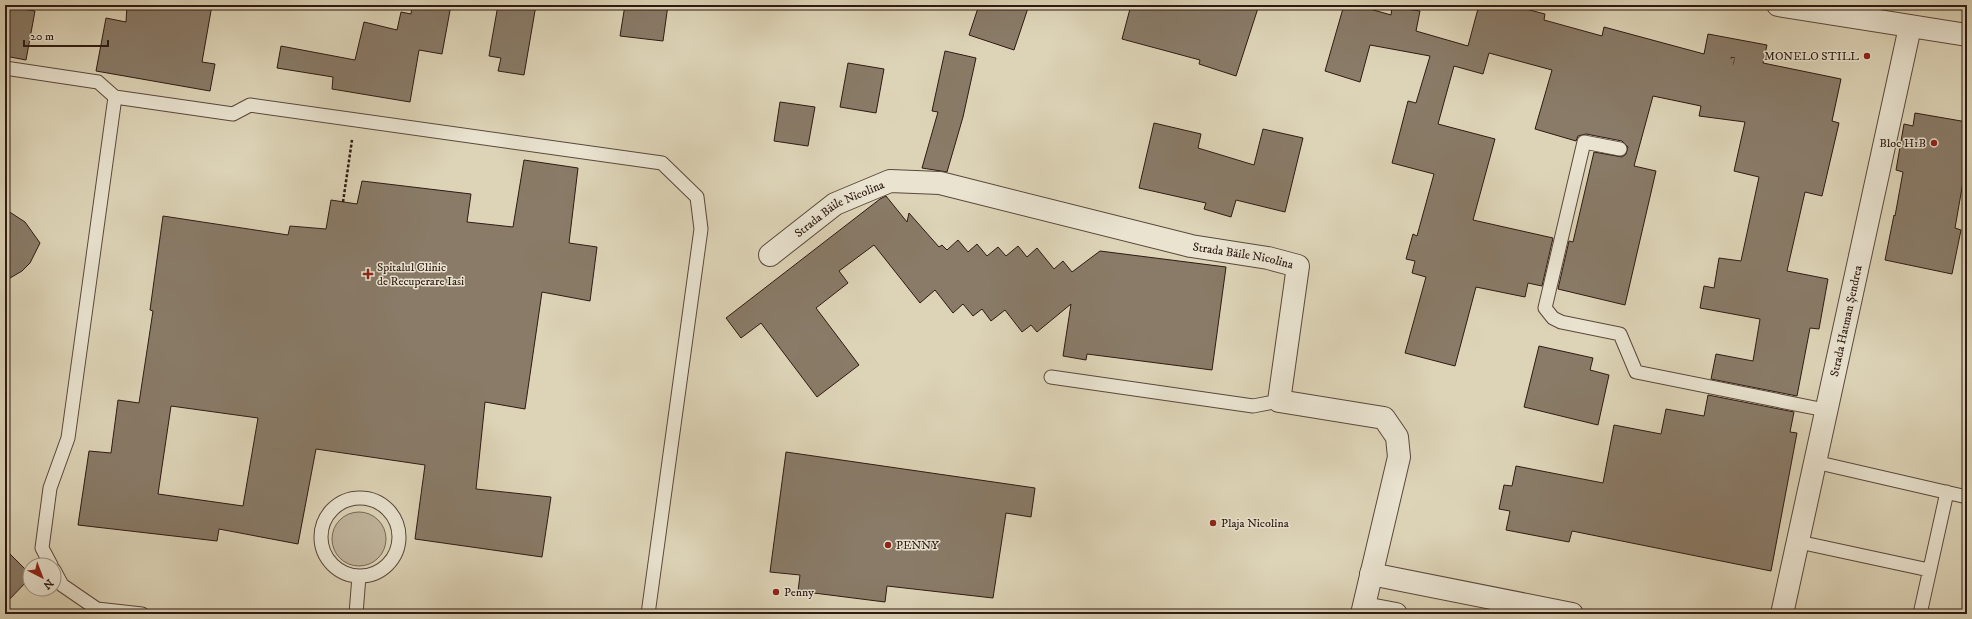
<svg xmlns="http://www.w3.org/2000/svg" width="1972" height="619" font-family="'IM FELL DW Pica',serif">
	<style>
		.green { fill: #bfb49b; stroke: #766757 }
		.building { fill: #897b68; stroke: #2e1a13; fill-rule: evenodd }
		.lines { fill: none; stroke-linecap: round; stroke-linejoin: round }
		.lane-casing { stroke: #5a483c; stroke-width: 15 }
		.street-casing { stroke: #5a483c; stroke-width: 24 }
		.path { stroke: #2e1a13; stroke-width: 2.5; stroke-dasharray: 3 2; stroke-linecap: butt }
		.lane { stroke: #e9e3d0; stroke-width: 13 }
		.street { stroke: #e9e3d0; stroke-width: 22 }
		.poi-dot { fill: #8f2418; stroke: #e9e3d0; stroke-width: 1.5 }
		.labels { text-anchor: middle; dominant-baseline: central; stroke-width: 3; stroke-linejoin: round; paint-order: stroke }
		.number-label { font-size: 10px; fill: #453228 }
		.poi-label { font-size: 12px; fill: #2e1a13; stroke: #e9e3d0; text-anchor: start }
		.street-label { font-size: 12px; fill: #2e1a13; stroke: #e9e3d0 }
	</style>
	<rect width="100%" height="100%" fill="#ddd4b7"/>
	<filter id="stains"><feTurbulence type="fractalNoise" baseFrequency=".005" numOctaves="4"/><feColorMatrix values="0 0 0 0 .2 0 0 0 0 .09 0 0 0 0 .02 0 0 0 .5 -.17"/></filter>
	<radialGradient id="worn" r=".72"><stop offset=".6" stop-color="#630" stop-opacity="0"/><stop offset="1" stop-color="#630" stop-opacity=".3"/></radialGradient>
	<path class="green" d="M332 539a27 27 0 1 1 54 0a27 27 0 1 1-54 0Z"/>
	<path class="building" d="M 127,5 L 212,5 L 202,62 L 215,64 L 210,91 L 96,71 L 106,18 L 126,22 Z
		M 412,5 L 451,5 L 442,54 L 419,50 L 410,102 L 332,89 L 333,77 L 277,68 L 281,46 L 355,60 L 364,22 L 397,30 L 401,12 L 411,14 Z
		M 498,5 L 536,5 L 524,75 L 498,71 L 501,58 L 489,56 Z
		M 625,5 L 668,5 L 663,41 L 620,36 Z
		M 979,5 L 1029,5 L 1014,50 L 969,35 Z
		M 1131,5 L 1259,5 L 1236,76 L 1199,64 L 1200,60 L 1122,39 Z
		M 1344,5 L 1356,5 L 1391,15 L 1392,7 L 1420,11 L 1416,31 L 1468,46 L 1479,5 L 1510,5 L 1545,14 L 1544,20 L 1602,36 L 1604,27 L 1704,54 L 1708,34 L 1767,45 L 1763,63 L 1841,79 L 1832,121 L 1839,123 L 1822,196 L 1805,192 L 1787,271 L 1828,279 L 1819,329 L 1810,328 L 1797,396 L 1711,379 L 1716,354 L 1753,361 L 1760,319 L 1700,308 L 1704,286 L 1714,288 L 1719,258 L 1741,261 L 1759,177 L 1734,171 L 1745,122 L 1699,116 L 1701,106 L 1653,96 L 1634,166 L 1656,171 L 1625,305 L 1558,289 L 1569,241 L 1573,242 L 1594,152 L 1622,157 L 1626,154 L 1628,147 L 1622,141 L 1586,134 L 1578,136 L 1576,141 L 1535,129 L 1552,70 L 1489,53 L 1483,74 L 1454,66 L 1438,124 L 1495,139 L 1473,220 L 1553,238 L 1542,286 L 1528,283 L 1525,297 L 1476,287 L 1455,366 L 1405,353 L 1426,277 L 1412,273 L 1415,261 L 1406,259 L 1413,234 L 1417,236 L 1434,174 L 1392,163 L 1408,101 L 1416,103 L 1430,56 L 1370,45 L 1360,82 L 1325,71 Z
		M 5,6 L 35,11 L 26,60 L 5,56 Z
		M 945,51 L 976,58 L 963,117 L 947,172 L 922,168 L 938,112 L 932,111 Z
		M 848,63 L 884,69 L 876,113 L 840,107 Z
		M 780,102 L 815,107 L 808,146 L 774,141 Z
		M 1915,113 L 1967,122 L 1967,159 L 1955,228 L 1961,230 L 1952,274 L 1885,260 L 1894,215 L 1895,216 L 1903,172 L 1896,170 L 1904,124 L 1913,126 Z
		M 1154,123 L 1201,134 L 1198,148 L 1254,165 L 1263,129 L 1303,138 L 1285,212 L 1236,200 L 1231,217 L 1204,209 L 1206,203 L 1139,188 Z
		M 524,160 L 578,168 L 569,243 L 597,247 L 590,301 L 542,292 L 525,409 L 485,402 L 476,489 L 551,497 L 542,557 L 415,539 L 425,465 L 316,449 L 298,544 L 219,529 L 217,541 L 78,525 L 89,451 L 111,453 L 118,400 L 139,403 L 153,311 L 150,310 L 163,216 L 288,235 L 290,226 L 326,229 L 331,200 L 357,204 L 362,181 L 471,194 L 467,222 L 513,227 ZM 171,406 L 258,418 L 243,506 L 158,494 Z
		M 886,196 L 907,222 L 909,213 L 939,247 L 942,245 L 947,250 L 958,240 L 968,252 L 977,244 L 987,256 L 998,247 L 1006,256 L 1018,246 L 1027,257 L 1037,248 L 1054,269 L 1063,261 L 1072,272 L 1100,251 L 1226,267 L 1212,370 L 1087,354 L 1086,360 L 1063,356 L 1071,304 L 1037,332 L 1031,325 L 1022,332 L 1005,310 L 991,321 L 982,309 L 973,316 L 963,304 L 953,313 L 935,290 L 920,303 L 874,245 L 839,271 L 848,283 L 816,308 L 859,365 L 817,397 L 761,323 L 741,338 L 726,318 L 880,199 Z
		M 5,209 L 25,222 L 40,243 L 30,263 L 22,271 L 5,281 Z
		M 1539,346 L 1593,358 L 1590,370 L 1609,375 L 1598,425 L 1524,407 Z
		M 1708,395 L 1794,412 L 1790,432 L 1797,433 L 1771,571 L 1572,531 L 1569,542 L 1506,530 L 1510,511 L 1499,509 L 1504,485 L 1512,486 L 1516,466 L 1603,483 L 1614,425 L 1661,434 L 1666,409 L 1704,416 Z
		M 786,452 L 1035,488 L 1031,517 L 1006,513 L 993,598 L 887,586 L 885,602 L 798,591 L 800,575 L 770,572 Z
		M 5,549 L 30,574 L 30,578 L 5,604 Z"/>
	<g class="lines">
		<g class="lane-casing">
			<path id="lane" d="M 5,68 L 98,82 L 115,97 L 233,114 L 250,105 L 662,163 L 697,197 L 701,229 L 648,614
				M 1620,149 L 1584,142 L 1545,308 L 1553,318 L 1561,322 L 1620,334 L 1636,372 L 1825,410
				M 1051,377 L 1253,406 L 1279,401
				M 1815,462 L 1967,497
				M321 537a39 39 0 1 1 78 0a39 39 0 1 1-78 0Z
				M 1799,542 L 1929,570
				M 51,565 L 42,548 L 50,488 L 68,438 L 115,97
				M 54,570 L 62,585 L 97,609 L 142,614
				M 356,614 L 359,576
				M 1920,614 L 1947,492"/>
		</g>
		<g class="street-casing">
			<g id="street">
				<path d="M 1778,5 L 1967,35"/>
				<path id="s1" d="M 770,255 L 835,204 L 890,181 L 940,183 L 1191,246 L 1268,258 L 1298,266 L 1279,401 L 1384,418 L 1397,437 L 1399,457 L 1362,614"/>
				<path d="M 1371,574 L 1572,614"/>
				<path d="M 1364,608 L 1396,614"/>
				<path id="s2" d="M 1782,614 L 1910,27"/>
			</g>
		</g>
		<path class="path" d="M 343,202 L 352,140"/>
		<use href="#lane" class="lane"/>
		<use href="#street" class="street"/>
	</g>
	<g class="poi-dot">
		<circle cx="1867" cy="56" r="4"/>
		<circle cx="1934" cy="143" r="4"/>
		<path d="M366 268h4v4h4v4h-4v4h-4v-4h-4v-4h4z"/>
		<circle cx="1213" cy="523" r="4"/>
		<circle cx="888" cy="545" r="4"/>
		<circle cx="776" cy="592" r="4"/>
	</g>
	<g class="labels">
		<g class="number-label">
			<text x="1733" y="59">7</text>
		</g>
		<g class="poi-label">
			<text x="1859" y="56" text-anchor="end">MONELO STILL</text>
			<text x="1926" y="143" text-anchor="end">Bloc H1B</text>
			<text x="377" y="267">Spitalul Clinic<tspan x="377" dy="14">de Recuperare Iasi</tspan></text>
			<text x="1221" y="523">Plaja Nicolina</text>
			<text x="896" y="545">PENNY</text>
			<text x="784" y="592">Penny</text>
		</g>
		<g class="street-label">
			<text stroke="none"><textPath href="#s1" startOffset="84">Strada Băile Nicolina</textPath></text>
			<text stroke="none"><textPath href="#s1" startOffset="504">Strada Băile Nicolina</textPath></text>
			<text stroke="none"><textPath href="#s2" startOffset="300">Strada Hatman Șendrea</textPath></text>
		</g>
	</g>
	<rect width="1972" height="619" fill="none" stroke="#ddd4b7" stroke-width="20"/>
	<rect x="6" y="6" width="1960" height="607" fill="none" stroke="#2e1a13" stroke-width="2"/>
	<rect x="10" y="10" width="1952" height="599" fill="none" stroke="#2e1a13"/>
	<g transform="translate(42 577) rotate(138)"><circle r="19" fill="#e9e3d0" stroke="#9e9384"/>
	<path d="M0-3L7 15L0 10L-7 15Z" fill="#8f2418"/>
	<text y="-6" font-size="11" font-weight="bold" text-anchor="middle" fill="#2e1a13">N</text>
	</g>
	<path d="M24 40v6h84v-6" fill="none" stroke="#2e1a13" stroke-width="2"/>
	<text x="30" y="40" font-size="12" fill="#2e1a13" stroke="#e9e3d0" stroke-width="3" paint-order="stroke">20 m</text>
	<rect width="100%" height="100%" filter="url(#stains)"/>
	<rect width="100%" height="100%" fill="url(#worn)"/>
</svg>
